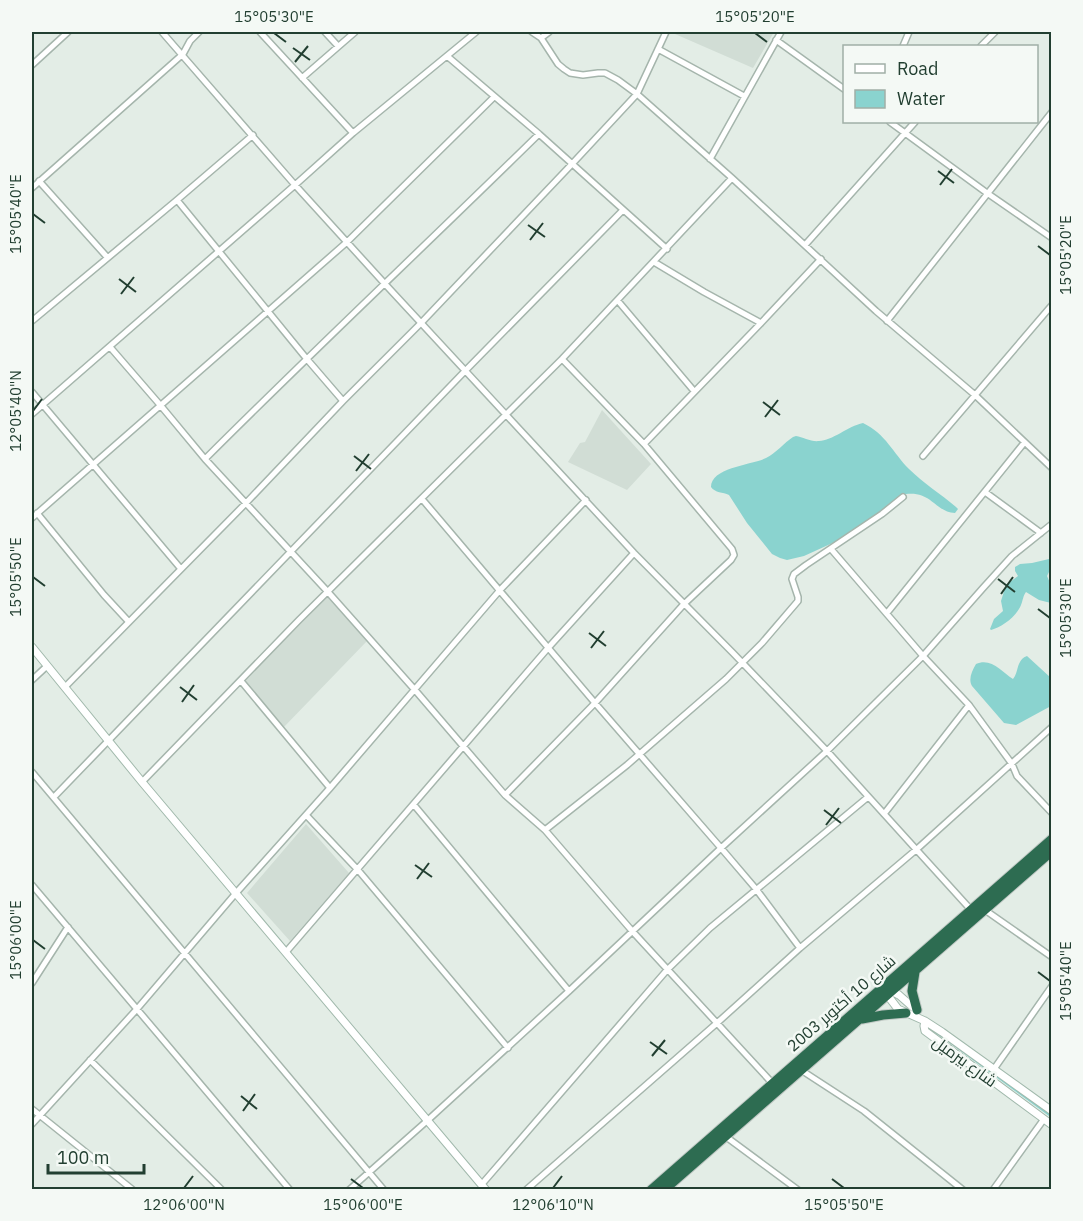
<svg xmlns="http://www.w3.org/2000/svg" width="1083" height="1221" font-family="'IBM Plex Sans',Cairo,sans-serif">
	<style>
		.built { fill: #d1ddd5 }
		.water { fill: #8ad3cf }
		.lines { fill: none; stroke-linecap: round; stroke-linejoin: round }
		.stream { stroke: #8ad3cf; stroke-width: 2 }
		.street-casing { stroke: #a5b5ac; stroke-width: 8 }
		.secondary-casing { stroke: #a1b9ac; stroke-width: 9 }
		.highway-casing { stroke: #c1c9c5; stroke-width: 11 }
		.street { stroke: #fff; stroke-width: 5 }
		.secondary { stroke: #fff; stroke-width: 7 }
		.highway { stroke: #2d6c51; stroke-width: 9 }
		.ticks { fill: none; stroke: #223f31; stroke-width: 2 }
		.labels { text-anchor: middle; dominant-baseline: central; stroke-width: 5; stroke-linejoin: round; paint-order: stroke }
		.street-label { font-size: 16px; fill: #223f31; stroke: #f4f9f5 }
		.neatline { fill: none; stroke: #223f31; stroke-width: 2 }
		.ticks-label { font-size: 15px; text-anchor: middle; fill: #223f31 }
	</style>
	<rect width="100%" height="100%" fill="#e3ede6"/>
	<path class="built" d="M 677,32 L 774,32 L 753,68 L 675,34 Z
		M 602,410 L 651,464 L 627,490 L 568,462 L 580,443 L 585,442 Z
		M 327,597 L 367,641 L 283,728 L 245,681 Z
		M 306,824 L 349,873 L 290,941 L 247,893 Z"/>
	<path class="water" d="M 863,423 C 886,434 893,453 909,469 C 923,483 941,494 956,507 L 958,509 L 955,513 C 935,512 932,491 906,494 L 848,536 L 804,556 L 787,560 L 780,558 L 772,554 L 747,523 L 729,495 C 723,492 715,493 711,487 C 711,467 752,465 766,458 C 776,453 784,443 793,437 L 796,436 C 803,437 811,442 819,441 C 832,441 848,426 863,423 Z
		M 1049,559 L 1051,561 L 1051,568 L 1047,576 L 1051,585 L 1051,603 L 1039,600 L 1026,592 C 1023,596 1023,600 1021,605 C 1016,617 1002,627 991,630 L 990,629 L 994,619 L 1003,611 L 1001,601 L 1006,585 L 1018,576 L 1015,571 L 1015,567 L 1020,564 L 1032,563 Z
		M 1027,656 L 1051,678 L 1051,706 L 1016,725 L 1004,723 L 972,686 C 968,679 972,671 976,664 C 991,657 1002,672 1013,679 C 1019,672 1016,660 1027,656 Z"/>
	<g class="lines">
		<path class="stream" d="M 927,1027 L 943,1037 L 1052,1117"/>
		<g class="street-casing">
			<path id="street" d="M 162,32 L 295,185 L 385,284 L 634,553 L 733,653 L 827,751 L 972,911
				M 260,32 L 353,133
				M 325,32 L 338,46
				M 532,32 L 541,38 L 558,64 L 564,69 L 570,73 L 583,75 L 598,73 L 605,73 L 618,80 L 637,94 L 732,178 L 876,311 L 975,395 L 1052,468
				M 541,38 L 549,32
				M 776,40 L 844,89
				M 903,46 L 909,32
				M 981,46 L 995,32
				M 658,49 L 744,96
				M 447,56 L 539,134 L 667,249
				M 32,65 L 68,32
				M 302,78 L 355,32
				M 890,122 L 987,193 L 1052,238
				M 710,159 L 781,32
				M 39,181 L 107,257
				M 32,188 L 183,54 L 190,41 L 199,32
				M 177,200 L 306,358 L 343,401
				M 805,245 L 915,122
				M 654,262 L 704,292 L 761,323
				M 618,301 L 694,391
				M 32,321 L 177,200 L 253,135
				M 887,321 L 1052,112
				M 110,347 L 161,406 L 205,459 L 328,592 L 415,690 L 505,795 L 545,830 L 633,932 L 774,1085
				M 562,359 L 644,444 L 761,323 L 821,259
				M 32,392 L 181,569
				M 32,414 L 295,185 L 353,133 L 476,32
				M 923,456 L 1052,305
				M 205,459 C 315,349 428,243 539,134
				M 985,492 L 1041,533
				M 422,499 L 595,703 L 721,848 L 756,889 L 800,948
				M 37,513 L 104,595 L 129,622
				M 32,518 L 347,242 L 494,97
				M 831,549 L 923,656 L 969,705 L 1012,764 L 1017,776 L 1052,813
				M 887,613 L 1024,443
				M 32,680 L 47,666
				M 241,681 L 330,788
				M 65,687 L 246,503 L 343,401 L 421,323 L 572,164 L 637,94 L 666,32
				M 32,772 L 384,1190
				M 142,782 L 299,620 L 562,359 L 732,178
				M 505,795 L 595,703 L 684,604 L 731,560 L 734,555 L 732,549 L 644,444
				M 54,797 L 465,371 L 623,210
				M 414,805 L 569,991
				M 884,814 L 969,705
				M 306,815 L 358,870 L 508,1048
				M 545,830 L 627,765 L 726,679 L 762,643 L 798,601 L 798,597 L 792,579 L 794,574 L 806,565 L 882,514 L 903,497
				M 32,885 L 290,1190
				M 985,910 L 1052,957
				M 286,952 L 548,648 L 634,553
				M 32,983 L 68,927
				M 90,1060 L 222,1190
				M 994,1069 L 1052,986
				M 801,1070 L 864,1111 L 963,1190
				M 32,1109 L 133,1190
				M 32,1124 L 137,1009 L 236,893 L 330,788 L 500,590 L 586,500
				M 725,1136 L 798,1190
				M 482,1184 L 667,970 L 710,928 L 868,797
				M 349,1190 L 428,1120 L 569,991 L 721,848 L 827,751 L 923,656 L 983,588 L 1012,556 L 1052,524
				M 526,1190 L 717,1023 L 800,948 L 917,849 L 1052,727
				M 993,1190 L 1044,1119"/>
		</g>
		<g class="secondary-casing">
			<path id="secondary" d="M 32,647 L 142,782 L 486,1190
				M 889,990 L 899,995 L 916,1010
				M 885,992 L 898,1009 L 925,1021 L 942,1032 L 1052,1111
				M 925,1021 L 924,1026 L 925,1031 L 1052,1125"/>
		</g>
		<g class="highway-casing">
			<path id="highway" d="M 915,972 L 912,991 L 917,1010
				M 862,1019 L 883,1015 L 906,1013
				M 651,1190 L 1052,839
				M 664,1190 L 1052,851"/>
		</g>
		<use href="#street" class="street"/>
		<use href="#secondary" class="secondary"/>
		<use href="#highway" class="highway"/>
	</g>
	<path class="ticks" d="M 274,33 L 286,42M 755,33 L 767,42M 293,48 L 310,60M 295,62 L 308,46M 938,171 L 954,183M 940,185 L 952,169M 33,214 L 45,223M 528,225 L 545,237M 530,240 L 543,223M 1038,246 L 1050,255M 119,279 L 136,292M 121,294 L 134,277M 763,402 L 780,415M 33,411 L 42,399M 765,417 L 778,400M 354,456 L 371,469M 356,471 L 369,454M 33,577 L 45,586M 998,579 L 1015,592M 1001,594 L 1013,577M 1038,609 L 1050,618M 589,633 L 606,646M 591,648 L 604,631M 180,687 L 197,700M 182,702 L 194,685M 824,810 L 841,823M 826,825 L 839,808M 415,865 L 432,877M 417,879 L 429,863M 33,940 L 45,949M 1038,972 L 1050,981M 650,1042 L 667,1054M 652,1056 L 665,1040M 241,1096 L 257,1109M 243,1111 L 255,1094M 351,1179 L 363,1188M 832,1179 L 844,1188M 184,1188 L 193,1176M 553,1188 L 562,1176"/>
	<g class="labels">
		<g class="street-label">
			<text transform="translate(841 1003) rotate(-41)">شارع 10 أكتوبر 2003</text>
			<text transform="translate(965 1061) rotate(36)">شارع بيرميل</text>
		</g>
	</g>
	<rect width="1083" height="1221" fill="none" stroke="#f4f9f5" stroke-width="66"/>
	<rect x="843" y="45" width="195" height="78" fill="#f4f9f5" stroke="#a0afa7" stroke-width="1.5"/>
	<rect x="855" y="64" width="30" height="9" fill="#ffffff" stroke="#a0afa7" stroke-width="1.5"/>
	<text x="897" y="75" font-size="18" fill="#223f31">Road</text>
	<rect x="855" y="90" width="30" height="18" fill="#8ad3cf" stroke="#a0afa7" stroke-width="1.5"/>
	<text x="897" y="105" font-size="18" fill="#223f31">Water</text>
	<path d="M48 1164v9h96v-9" fill="none" stroke="#223f31" stroke-width="3"/>
	<text x="57" y="1164" font-size="18" fill="#223f31" stroke="#f4f9f5" stroke-width="4.5" paint-order="stroke">100 m</text>
	<rect x="33" y="33" width="1017" height="1155" class="neatline"/>
	<g class="ticks-label">
		<text x="274" y="22">15°05'30"E</text>
		<text x="755" y="22">15°05'20"E</text>
		<text transform="translate(16 214) rotate(-90)" y="5">15°05'40"E</text>
		<text transform="translate(1066 255) rotate(-90)" y="5">15°05'20"E</text>
		<text transform="translate(16 411) rotate(-90)" y="5">12°05'40"N</text>
		<text transform="translate(16 577) rotate(-90)" y="5">15°05'50"E</text>
		<text transform="translate(1066 618) rotate(-90)" y="5">15°05'30"E</text>
		<text transform="translate(16 940) rotate(-90)" y="5">15°06'00"E</text>
		<text transform="translate(1066 981) rotate(-90)" y="5">15°05'40"E</text>
		<text x="184" y="1210">12°06'00"N</text>
		<text x="363" y="1210">15°06'00"E</text>
		<text x="553" y="1210">12°06'10"N</text>
		<text x="844" y="1210">15°05'50"E</text>
	</g>
</svg>
